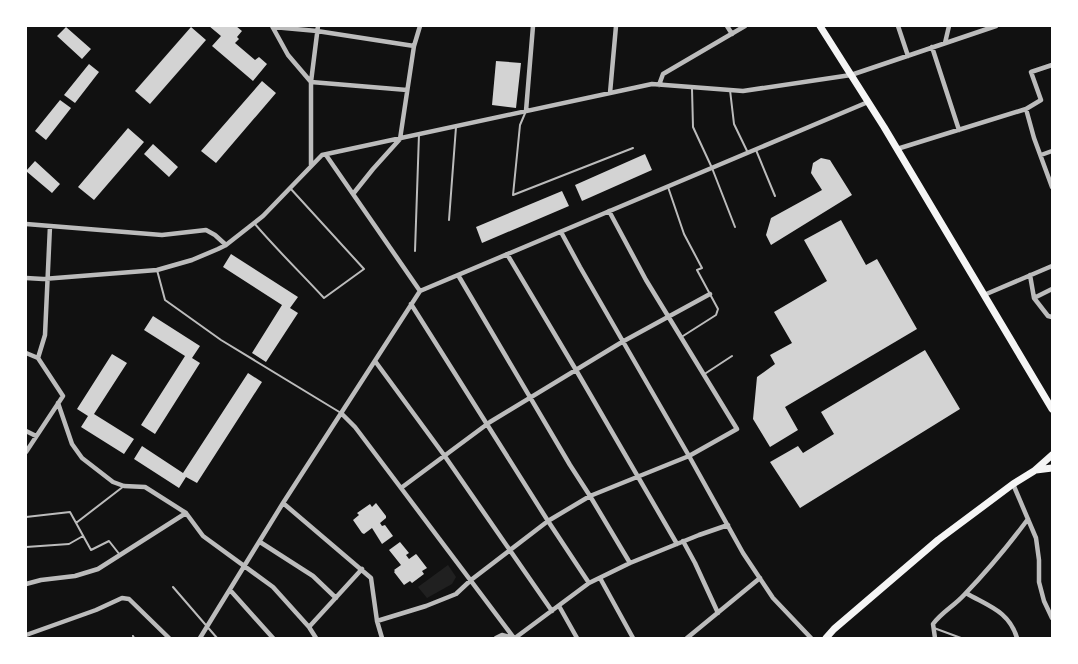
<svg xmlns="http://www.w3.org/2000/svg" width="1078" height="664" font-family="Rubik,sans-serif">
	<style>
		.green { fill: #202020 }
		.building { fill: #d3d3d3 }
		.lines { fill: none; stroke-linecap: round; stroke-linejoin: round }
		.service { stroke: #bcbcbc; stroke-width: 2 }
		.minor { stroke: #bcbcbc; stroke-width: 4.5 }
		.secondary { stroke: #f5f5f5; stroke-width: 7 }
	</style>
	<rect width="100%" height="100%" fill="#111"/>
	<path class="green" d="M 448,565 L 456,577 L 452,584 L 427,598 L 418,587 Z"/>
	<path class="building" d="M 209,26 L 236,26 L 242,31 L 237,37 L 239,39 L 235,43 L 255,60 L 259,57 L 267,64 L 253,81 L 212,46 L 221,36 Z
		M 66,27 L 91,49 L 82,59 L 57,36 Z
		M 191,27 L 206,40 L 150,104 L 135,91 Z
		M 496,61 L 521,63 L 516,108 L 492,105 Z
		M 89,64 L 99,72 L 75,103 L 64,95 Z
		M 262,81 L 276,93 L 216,163 L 201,151 Z
		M 60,100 L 71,108 L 46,140 L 35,131 Z
		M 128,128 L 144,142 L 94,200 L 78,187 Z
		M 153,144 L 178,167 L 169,177 L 144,154 Z
		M 645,154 L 652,170 L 582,201 L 575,185 Z
		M 821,158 L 830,160 L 852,195 L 771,245 L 766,235 L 771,218 L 822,190 L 811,173 L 813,163 Z
		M 35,161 L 60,184 L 52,193 L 26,171 Z
		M 562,191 L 569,206 L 482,243 L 476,227 Z
		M 841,220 L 866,265 L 877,259 L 917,329 L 785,407 L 798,430 L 770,447 L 753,419 L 757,377 L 775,364 L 770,355 L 792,343 L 774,312 L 827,281 L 804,240 Z
		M 231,254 L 298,297 L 290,308 L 298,313 L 266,362 L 252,353 L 282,305 L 223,267 Z
		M 153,316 L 200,346 L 192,358 L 200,363 L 155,434 L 141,425 L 185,356 L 144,330 Z
		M 925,350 L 960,409 L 800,508 L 770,462 L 798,446 L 803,453 L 834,434 L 821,412 Z
		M 112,354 L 127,363 L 94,414 L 134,439 L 124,454 L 81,427 L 88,416 L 77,409 Z
		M 248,373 L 262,382 L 197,483 L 186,477 L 179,488 L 134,459 L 142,446 L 183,473 Z
		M 376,503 L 386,516 L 386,518 L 380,523 L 382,526 L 385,525 L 393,536 L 382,544 L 372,528 L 364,534 L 362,533 L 353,520 L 359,515 L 357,513 L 370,504 L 372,507 Z
		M 400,542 L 409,553 L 406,555 L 409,559 L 416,554 L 417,555 L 427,568 L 422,571 L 424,574 L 412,583 L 410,581 L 404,585 L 394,572 L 395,571 L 394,570 L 401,565 L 389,550 Z"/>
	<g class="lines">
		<path class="service" d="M 692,89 L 693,127 L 712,168 L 735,227
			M 730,90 L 734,124 L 748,153
			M 526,111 L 520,125 L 513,195 L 633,148
			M 756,150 L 775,196
			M 668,187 L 684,234 L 702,268 L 697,270 L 718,309 L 716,315 L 683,336
			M 449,220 L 456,127
			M 254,223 C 276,249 301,273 324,298 L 364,269 L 290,188
			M 415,251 L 419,134
			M 157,270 L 165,300 L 221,340 L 341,413
			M 703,375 L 732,356
			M 26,517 L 70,512 L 91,550 L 109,541 L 120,555
			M 76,523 L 124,486
			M 26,547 L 69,544 L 83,536
			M 173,587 L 217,638
			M 934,628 L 961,638
			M 133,636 L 134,638"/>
		<path class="minor" d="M 272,26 L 288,55 L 311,82 L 407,90
			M 727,26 L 732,34
			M 898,26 L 908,56
			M 273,27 L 317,31 L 414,46
			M 945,43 L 949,26
			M 932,47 L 959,130
			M 659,85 L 663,74 L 745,26
			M 610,93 L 616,26
			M 1026,109 L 1034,138 L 1052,187
			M 526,111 L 533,26
			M 897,149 L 1026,109 L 1041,100 L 1031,72 L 1052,65
			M 326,155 L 420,291
			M 1041,155 L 1052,151
			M 311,166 L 311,82 L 318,26
			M 353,194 L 373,169 L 400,139 L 414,46 L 420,26
			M 26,224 L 162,235 L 206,230 L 215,235 L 226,245
			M 561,232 L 580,267 L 689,456 L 743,553 L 773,598 L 811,638
			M 507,254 L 576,370 L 677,544
			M 458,275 L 570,465 L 590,496 L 630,563
			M 1030,275 L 1034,298 L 1048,316 L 1052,317
			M 26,278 L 43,279 L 157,270 L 192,260 L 218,249 L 226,245 L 263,216 L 322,155 L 652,84 L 743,91 L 851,75 L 996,26
			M 984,295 L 1052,266
			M 1034,298 L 1052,289
			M 411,304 L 548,521 L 589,583
			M 26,353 L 38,358
			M 375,361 L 444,455 L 552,611
			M 58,403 L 72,444 L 82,458 L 113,482 L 124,486 L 145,487 L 186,513 L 203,536 L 273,587 L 309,627 L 316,638
			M 341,413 L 355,427 L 401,488 L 514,638
			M 26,431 L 36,436
			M 26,452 L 63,396 L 38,358 L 45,335 L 50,226
			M 1013,484 L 1036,538 L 1039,560 L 1039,582 L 1044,601 L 1052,618
			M 401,488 L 490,422 L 622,342 L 710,294
			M 283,503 L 371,578 L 377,621 L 382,638
			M 683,541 L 695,563 L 718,613
			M 260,542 L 313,576 L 336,598
			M 600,578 L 633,638
			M 26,584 L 41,580 L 75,576 L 98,569 L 186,513
			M 230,590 L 273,638
			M 966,593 C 988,606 1009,611 1017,638
			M 559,606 L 577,638
			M 377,621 L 426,606 L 456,594 L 471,580 L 548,521 L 590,496 L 689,456 L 737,429 L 646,280 L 609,211
			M 309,627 L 362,569
			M 26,635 L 96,610 L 122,598 L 129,599 L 169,638
			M 200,638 L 283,503 L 420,291 L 868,102
			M 496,638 L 502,635 L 513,638
			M 515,638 L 589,583 L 630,563 L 699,535 L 728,525
			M 687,638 L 760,578
			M 935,638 L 933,624 C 942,612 954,606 964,595 C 987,571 1008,546 1028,519"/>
		<path class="secondary" d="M 820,26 L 884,127 L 1052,409
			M 1036,470 L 1052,468
			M 826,638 L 834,629 L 938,540 L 1013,484 L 1034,471 L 1052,455"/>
	</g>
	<rect width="1078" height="664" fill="none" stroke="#ffffff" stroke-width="54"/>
</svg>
